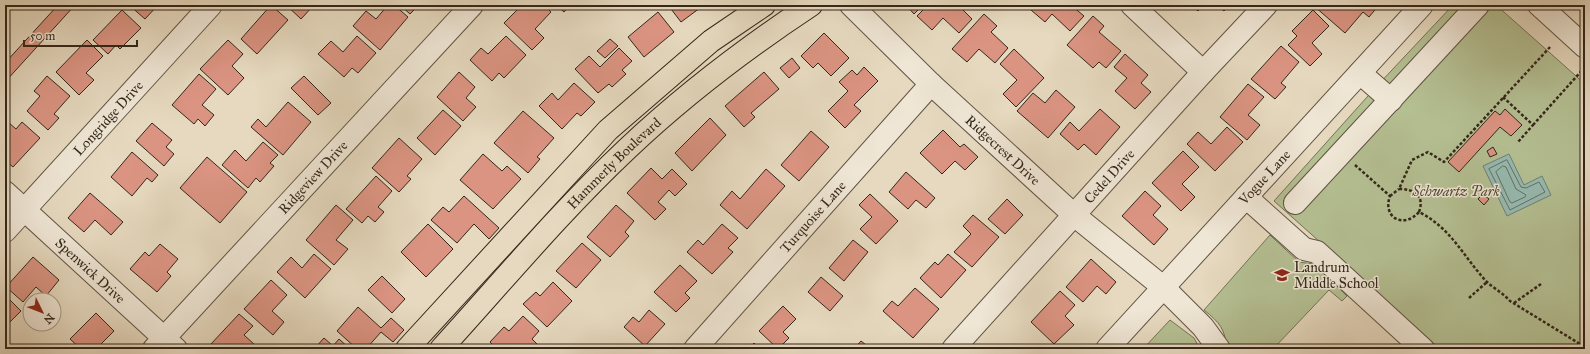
<svg xmlns="http://www.w3.org/2000/svg" width="1590" height="354" font-family="'IM FELL Great Primer',serif">
	<style>
		.green { fill: #b4bf92; stroke: #747356 }
		.water { fill: #96bab0; stroke: #6f7f74 }
		.lines { fill: none; stroke-linecap: round; stroke-linejoin: round }
		.shore { stroke: #657065; stroke-width: 1 }
		.building { fill: #db9482; stroke: #34271a }
		.minor-casing { stroke: #605443; stroke-width: 24 }
		.major-casing { stroke: #34271a; stroke-width: 24 }
		.path { stroke: #34271a; stroke-width: 2.5; stroke-dasharray: 3 2; stroke-linecap: butt }
		.minor { stroke: #efe6d5; stroke-width: 22 }
		.major { stroke: #e6d9bf; stroke-width: 22 }
		.labels { text-anchor: middle; dominant-baseline: central; stroke-width: 3; stroke-linejoin: round; paint-order: stroke }
		.street-label { font-size: 14px; fill: #34271a; stroke: #efe6d5 }
		.park-label { font-size: 14px; font-style: italic; fill: #544d38; stroke: #efe6d5 }
		.poi-label { font-size: 14px; fill: #34271a; stroke: #efe6d5; text-anchor: start }
	</style>
	<rect width="100%" height="100%" fill="#e6d9bf"/>
	<filter id="stains"><feTurbulence type="fractalNoise" baseFrequency=".005" numOctaves="4"/><feColorMatrix values="0 0 0 0 .2 0 0 0 0 .09 0 0 0 0 .02 0 0 0 .5 -.17"/></filter>
	<radialGradient id="worn" r=".72"><stop offset=".6" stop-color="#630" stop-opacity="0"/><stop offset="1" stop-color="#630" stop-opacity=".3"/></radialGradient>
	<path class="green" d="M 1453,5 L 1496,5 L 1585,84 L 1585,349 L 1440,349 L 1274,201 L 1376,87 Z
		M 1270,235 L 1299,262 L 1314,264 L 1347,296 L 1342,301 L 1329,290 L 1273,349 L 1226,349 C 1226,329 1219,322 1204,310 Z
		M 1170,320 L 1194,338 L 1200,349 L 1143,349 Z"/>
	<path class="water" d="M 1509,154 L 1524,185 L 1542,176 L 1551,195 L 1507,216 L 1483,166 Z"/>
	<g class="lines">
		<path class="shore" d="M 1507,160 L 1521,187 L 1526,188 L 1539,182 L 1545,192 L 1510,210 L 1489,169 Z
			M 1503,166 L 1506,167 L 1516,189 L 1526,195 L 1525,197 L 1512,203 L 1510,202 L 1496,172 Z"/>
	</g>
	<path class="building" d="M 58,5 L 75,5 L 5,82 L 5,63 Z
		M 129,5 L 158,5 L 145,19 Z
		M 271,5 L 288,20 L 257,54 L 241,39 Z
		M 286,5 L 312,5 L 313,6 L 301,19 Z
		M 388,5 L 394,5 L 408,17 L 380,50 L 353,26 L 366,11 L 376,19 Z
		M 400,5 L 419,5 L 410,14 Z
		M 522,5 L 544,5 L 551,12 L 535,29 L 544,38 L 532,50 L 504,23 Z
		M 556,5 L 570,5 L 564,12 Z
		M 668,5 L 704,5 L 681,22 Z
		M 906,5 L 923,5 L 914,14 Z
		M 928,5 L 958,5 L 972,19 L 959,33 L 943,18 L 932,30 L 917,16 Z
		M 1036,5 L 1071,5 L 1084,16 L 1070,31 L 1052,14 L 1045,22 L 1031,10 Z
		M 1191,5 L 1203,5 L 1198,11 Z
		M 1217,5 L 1230,5 L 1224,11 Z
		M 1379,5 L 1369,17 L 1363,12 L 1345,33 L 1314,6 Z
		M 122,10 L 141,28 L 120,49 L 116,45 L 108,54 L 93,40 Z
		M 1313,10 L 1329,26 L 1312,43 L 1322,54 L 1310,66 L 1288,45 L 1297,36 L 1292,31 Z
		M 658,12 L 674,32 L 644,57 L 628,37 Z
		M 984,14 L 997,26 L 991,32 L 1008,48 L 995,63 L 979,49 L 967,62 L 952,49 Z
		M 1093,16 L 1104,26 L 1099,32 L 1121,51 L 1106,68 L 1099,62 L 1093,68 L 1067,45 Z
		M 824,33 L 849,58 L 831,76 L 818,63 L 813,68 L 801,56 Z
		M 357,36 L 376,53 L 358,73 L 352,68 L 344,77 L 318,54 L 331,41 L 343,52 Z
		M 506,36 L 526,55 L 504,78 L 499,73 L 492,81 L 470,60 L 481,48 L 488,54 Z
		M 610,39 L 618,46 L 605,58 L 597,51 Z
		M 87,40 L 103,56 L 86,73 L 94,80 L 79,95 L 56,72 Z
		M 228,40 L 243,54 L 232,66 L 244,78 L 228,95 L 200,69 Z
		M 1281,46 L 1299,62 L 1281,83 L 1286,87 L 1275,99 L 1251,79 Z
		M 619,48 L 632,61 L 622,70 L 626,74 L 612,87 L 609,84 L 598,93 L 575,69 L 589,56 L 600,67 Z
		M 1014,49 L 1044,78 L 1016,107 L 1003,94 L 1017,80 L 1000,64 Z
		M 1125,54 L 1148,75 L 1141,83 L 1151,92 L 1135,109 L 1115,91 L 1127,78 L 1114,67 Z
		M 792,58 L 800,68 L 789,78 L 780,68 Z
		M 864,67 L 878,81 L 854,105 L 861,111 L 845,128 L 828,111 L 848,91 L 839,82 L 852,70 L 857,75 Z
		M 459,72 L 475,87 L 466,98 L 476,107 L 463,121 L 437,97 Z
		M 764,72 L 779,89 L 751,113 L 755,117 L 744,127 L 725,106 Z
		M 199,74 L 216,89 L 202,105 L 214,115 L 205,126 L 198,119 L 194,124 L 172,105 Z
		M 47,76 L 70,96 L 54,114 L 59,118 L 48,130 L 27,111 L 40,96 L 34,91 Z
		M 304,76 L 331,103 L 318,115 L 291,88 Z
		M 574,83 L 595,102 L 581,116 L 577,113 L 562,129 L 539,106 L 552,93 L 558,100 Z
		M 1248,84 L 1264,97 L 1248,115 L 1260,125 L 1247,140 L 1220,117 Z
		M 1056,90 L 1075,107 L 1048,138 L 1017,111 L 1033,93 L 1045,103 Z
		M 288,102 L 311,122 L 283,155 L 251,127 L 258,119 L 266,127 Z
		M 1100,109 L 1120,127 L 1096,155 L 1084,144 L 1078,150 L 1060,134 L 1070,122 L 1079,131 Z
		M 1505,109 L 1522,125 L 1511,136 L 1500,127 L 1459,172 L 1448,162 L 1495,111 L 1500,115 Z
		M 443,110 L 461,126 L 435,155 L 417,138 Z
		M 523,111 L 554,138 L 537,157 L 540,159 L 528,173 L 494,143 Z
		M 710,118 L 726,135 L 692,171 L 675,153 Z
		M 8,122 L 16,129 L 22,122 L 40,138 L 13,167 L 5,160 L 5,125 Z
		M 152,123 L 172,140 L 166,147 L 174,154 L 164,166 L 136,141 Z
		M 1227,127 L 1243,142 L 1215,171 L 1187,144 L 1198,132 L 1211,144 Z
		M 943,130 L 960,147 L 964,144 L 978,157 L 965,170 L 955,161 L 942,174 L 920,153 Z
		M 811,131 L 829,147 L 799,181 L 781,165 Z
		M 399,138 L 422,159 L 407,176 L 411,179 L 399,192 L 372,168 Z
		M 263,142 L 278,155 L 270,163 L 274,166 L 260,182 L 256,178 L 248,188 L 222,165 L 235,150 L 246,161 Z
		M 1493,147 L 1497,154 L 1490,157 L 1487,151 Z
		M 1183,151 L 1199,167 L 1182,184 L 1195,197 L 1181,211 L 1152,183 Z
		M 132,152 L 158,175 L 152,182 L 147,178 L 132,196 L 111,177 Z
		M 483,154 L 502,171 L 507,166 L 521,179 L 493,209 L 460,180 Z
		M 207,157 L 247,192 L 220,223 L 180,188 Z
		M 651,168 L 662,179 L 672,169 L 687,184 L 675,196 L 669,190 L 658,202 L 666,209 L 655,220 L 627,193 Z
		M 766,169 L 785,186 L 747,229 L 720,205 L 732,191 L 740,199 Z
		M 906,172 L 935,198 L 926,208 L 916,200 L 908,209 L 889,192 Z
		M 376,176 L 392,191 L 378,207 L 384,212 L 375,222 L 368,216 L 362,223 L 346,209 Z
		M 1145,191 L 1161,206 L 1153,215 L 1168,229 L 1154,245 L 1122,216 Z
		M 90,193 L 123,222 L 111,235 L 95,220 L 84,232 L 68,218 Z
		M 870,194 L 898,221 L 876,244 L 860,229 L 872,217 L 859,205 Z
		M 1483,194 L 1489,199 L 1484,205 L 1478,199 Z
		M 464,196 L 499,228 L 489,239 L 474,224 L 457,243 L 431,220 L 443,207 L 449,212 Z
		M 1007,199 L 1023,215 L 1005,234 L 988,219 Z
		M 336,205 L 353,220 L 336,240 L 348,249 L 334,265 L 306,240 Z
		M 616,205 L 634,221 L 625,232 L 629,236 L 610,257 L 587,237 Z
		M 973,215 L 999,237 L 972,267 L 954,252 L 971,234 L 963,226 Z
		M 428,224 L 453,249 L 426,277 L 401,252 Z
		M 722,224 L 738,238 L 728,248 L 733,252 L 712,274 L 687,252 L 698,240 L 703,245 Z
		M 853,240 L 868,252 L 844,281 L 829,268 Z
		M 582,243 L 601,260 L 576,288 L 556,271 Z
		M 160,244 L 178,259 L 167,272 L 171,276 L 157,292 L 130,269 L 145,252 L 149,256 Z
		M 314,254 L 331,269 L 305,298 L 277,272 L 291,257 L 302,268 Z
		M 948,254 L 966,270 L 941,298 L 920,278 L 935,262 L 938,265 Z
		M 33,257 L 59,280 L 46,296 L 36,287 L 23,302 L 6,287 Z
		M 1091,259 L 1116,282 L 1106,294 L 1097,286 L 1083,302 L 1066,287 Z
		M 680,265 L 697,281 L 685,293 L 690,298 L 676,312 L 654,292 Z
		M 382,276 L 405,299 L 392,313 L 368,290 Z
		M 821,277 L 843,296 L 830,311 L 808,292 Z
		M 271,280 L 287,295 L 272,311 L 284,322 L 273,335 L 244,309 Z
		M 553,282 L 572,301 L 547,327 L 523,304 L 536,292 L 540,296 Z
		M 915,288 L 939,309 L 913,338 L 883,311 L 892,301 L 898,306 Z
		M 1060,291 L 1075,305 L 1065,316 L 1074,325 L 1054,344 L 1031,322 Z
		M 5,295 L 21,311 L 5,327 Z
		M 783,306 L 796,319 L 783,332 L 789,338 L 778,349 L 759,331 Z
		M 358,307 L 381,328 L 391,318 L 404,330 L 393,342 L 381,332 L 366,349 L 357,349 L 337,331 Z
		M 649,310 L 665,324 L 645,346 L 624,327 L 633,317 L 639,322 Z
		M 96,313 L 114,331 L 97,348 L 98,349 L 81,349 L 70,339 Z
		M 239,314 L 253,326 L 244,335 L 255,345 L 251,349 L 214,349 L 210,345 Z
		M 523,316 L 539,331 L 532,339 L 537,344 L 532,349 L 497,349 L 490,342 L 504,327 L 509,331 Z
		M 324,338 L 333,346 L 339,339 L 350,349 L 314,349 Z
		M 861,341 L 871,349 L 854,349 Z
		M 754,343 L 760,349 L 749,349 Z"/>
	<g class="lines">
		<g class="minor-casing">
			<g id="minor">
				<path id="s1" d="M 851,5 L 931,84 L 1074,215 L 1163,287 L 1203,327 L 1219,349"/>
				<path d="M 1132,5 L 1203,72"/>
				<path d="M 1539,5 L 1585,47"/>
				<path d="M 1360,73 L 1391,100"/>
				<path id="s2" d="M 5,192 L 176,349"/>
				<path d="M 1246,197 L 1304,249 L 1317,252 L 1423,349"/>
				<path d="M 1295,203 L 1478,5"/>
				<path id="s3" d="M 5,231 L 211,5"/>
				<path id="s4" d="M 154,349 L 472,5"/>
				<path id="s5" d="M 695,349 L 931,84"/>
				<path id="s6" d="M 953,349 L 1203,72 L 1266,5"/>
				<path id="s7" d="M 1107,349 L 1422,5"/>
			</g>
		</g>
		<g class="major-casing">
			<g id="major">
				<path d="M 407,349 L 608,130 L 711,41 L 764,5"/>
				<path id="s8" d="M 441,349 C 502,282 561,211 627,149 C 684,95 746,48 811,5"/>
			</g>
		</g>
		<path class="path" d="M 1503,97 L 1533,125 L 1518,142
			M 1533,125 L 1585,67
			M 1355,165 L 1390,196 C 1382,218 1404,229 1419,212 C 1451,228 1463,256 1486,281 C 1493,288 1503,293 1510,301 L 1580,344 L 1585,349
			M 1390,196 L 1399,189
			M 1419,212 C 1425,195 1414,189 1399,189 L 1412,160 L 1428,152 L 1444,162 L 1551,46
			M 1469,298 L 1487,282
			M 1514,303 L 1541,284"/>
		<use href="#minor" class="minor"/>
		<use href="#major" class="major"/>
	</g>
	<defs>
		<g id="school-bare" transform="scale(1.2)"><path d="M0-5L7-2L0 1L-7-2ZM-4 1L0 2.5L4 1V4Q0 6-4 4Z" fill="#8f2418" stroke="#efe6d5" stroke-width="2.5" paint-order="stroke"/></g>
	</defs>
	<g fill-rule="evenodd">
		<use href="#school-bare" x="1282" y="275"/>
	</g>
	<g class="labels">
		<g class="street-label">
			<text stroke="none"><textPath href="#s3" startOffset="153">Longridge Drive</textPath></text>
			<text stroke="none"><textPath href="#s1" startOffset="210">Ridgecrest Drive</textPath></text>
			<text stroke="none"><textPath href="#s8" startOffset="254">Hammerly Boulevard</textPath></text>
			<text stroke="none"><textPath href="#s6" startOffset="233">Cedel Drive</textPath></text>
			<text stroke="none"><textPath href="#s4" startOffset="234">Ridgeview Drive</textPath></text>
			<text stroke="none"><textPath href="#s7" startOffset="233">Vogue Lane</textPath></text>
			<text stroke="none"><textPath href="#s5" startOffset="177">Turquoise Lane</textPath></text>
			<text stroke="none"><textPath href="#s2" startOffset="116">Spenwick Drive</textPath></text>
		</g>
		<g class="park-label">
			<text x="1456" y="191">Schwartz Park</text>
		</g>
		<g class="poi-label">
			<text x="1294" y="267">Landrum<tspan x="1294" dy="16">Middle School</tspan></text>
		</g>
	</g>
	<rect width="1590" height="354" fill="none" stroke="#e6d9bf" stroke-width="20"/>
	<rect x="6" y="6" width="1578" height="342" fill="none" stroke="#34271a" stroke-width="2"/>
	<rect x="10" y="10" width="1570" height="334" fill="none" stroke="#34271a"/>
	<g transform="translate(42 312) rotate(133)"><circle r="19" fill="#efe6d5" stroke="#a49a8a"/>
	<path d="M0-3L7 15L0 10L-7 15Z" fill="#8f2418"/>
	<text y="-6" font-size="11" font-weight="bold" text-anchor="middle" fill="#34271a">N</text>
	</g>
	<path d="M24 40v6h113v-6" fill="none" stroke="#34271a" stroke-width="2"/>
	<text x="30" y="40" font-size="12" fill="#34271a" stroke="#efe6d5" stroke-width="3" paint-order="stroke">50 m</text>
	<rect width="100%" height="100%" filter="url(#stains)"/>
	<rect width="100%" height="100%" fill="url(#worn)"/>
</svg>
